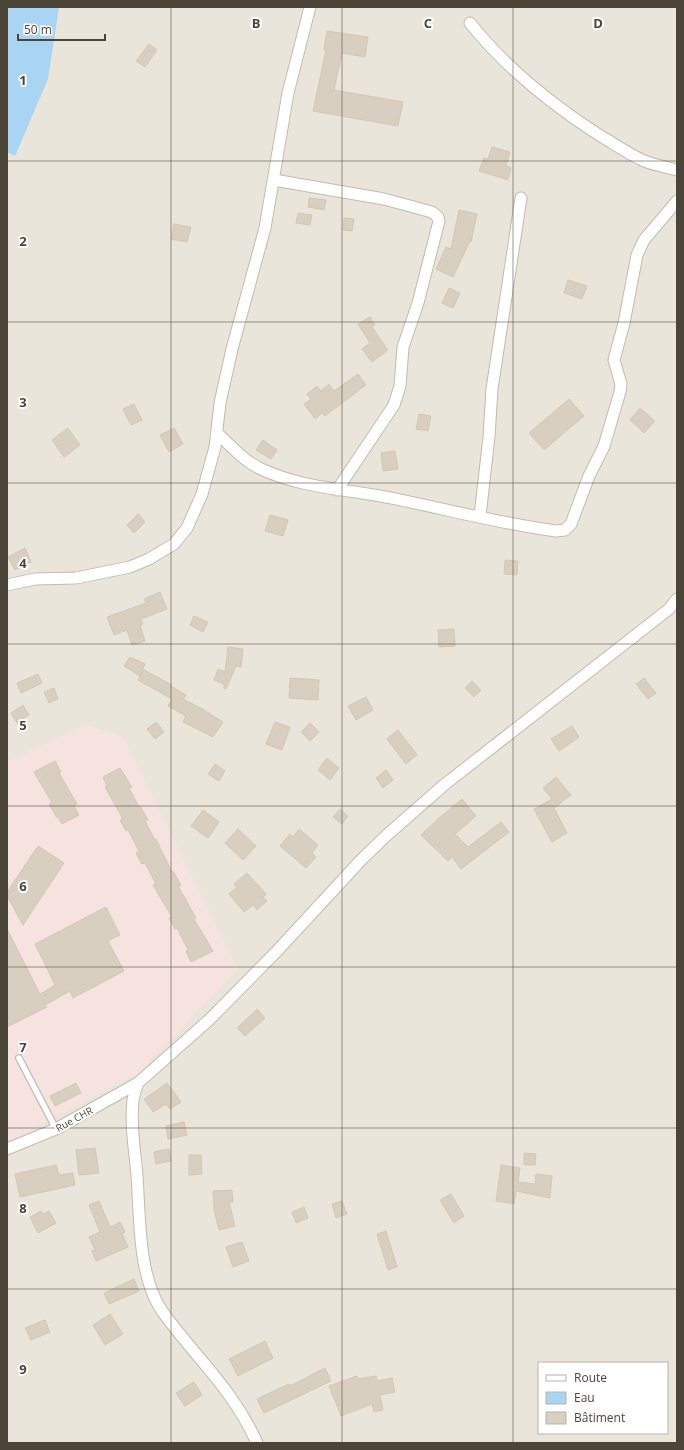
<svg xmlns="http://www.w3.org/2000/svg" width="684" height="1450" font-family="'Open Sans',sans-serif">
	<style>
		.residential { fill: #eae5da; fill-rule: evenodd }
		.medical { fill: #f6e3e0 }
		.water { fill: #a9d4f2 }
		.building { fill: #d8cfc1; stroke: #d3c7b4 }
		.lines { fill: none; stroke-linecap: round; stroke-linejoin: round }
		.service-casing { stroke: #c2bbae; stroke-width: 8 }
		.minor-casing { stroke: #c2bbae; stroke-width: 13 }
		.service { stroke: #fff; stroke-width: 5.5 }
		.minor { stroke: #fff; stroke-width: 11 }
		.grid { fill: none; stroke: #4b4439; stroke-width: 1; stroke-opacity: 0.55 }
		.labels { text-anchor: middle; dominant-baseline: central; stroke-width: 4; stroke-linejoin: round; paint-order: stroke }
		.street-label { font-size: 10px; fill: #4b4439; stroke: #fff }
		.grid-label { font-size: 13px; text-anchor: middle; font-weight: bold; fill: #4b4439; stroke: #fff; stroke-width: 4; stroke-linejoin: round; paint-order: stroke }
	</style>
	<rect width="100%" height="100%" fill="#f6f3ec"/>
	<path class="residential" d="M 7,7 L 677,7 L 677,1443 L 7,1443 ZM 539,1363 L 667,1363 L 667,1433 L 539,1433 Z"/>
	<path class="medical" d="M 85,725 L 123,737 L 238,969 L 138,1073 L 7,1142 L 7,762 Z"/>
	<path class="water" d="M 7,7 L 59,7 L 48,79 L 15,156 L 7,152 Z"/>
	<path class="building" d="M 327,31 L 368,37 L 365,57 L 342,53 L 334,90 L 403,102 L 398,126 L 313,111 L 326,50 L 324,50 Z
		M 149,44 L 157,50 L 145,67 L 136,61 Z
		M 492,147 L 510,152 L 506,166 L 511,168 L 508,180 L 479,171 L 484,158 L 488,159 Z
		M 309,198 L 326,200 L 324,210 L 308,207 Z
		M 459,210 L 477,214 L 471,242 L 470,241 L 453,277 L 436,269 L 446,247 L 451,249 Z
		M 298,213 L 312,215 L 310,225 L 296,223 Z
		M 344,218 L 354,219 L 352,231 L 343,230 Z
		M 174,224 L 191,227 L 187,242 L 171,239 Z
		M 568,280 L 587,286 L 582,299 L 564,293 Z
		M 449,288 L 460,293 L 453,308 L 442,303 Z
		M 370,317 L 375,325 L 372,327 L 388,350 L 372,362 L 362,349 L 370,343 L 358,324 Z
		M 358,374 L 366,385 L 325,416 L 322,413 L 315,419 L 304,404 L 311,399 L 307,394 L 317,386 L 321,391 L 329,384 L 334,391 Z
		M 569,399 L 584,416 L 544,450 L 529,433 Z
		M 134,404 L 142,420 L 131,425 L 123,409 Z
		M 640,408 L 655,421 L 644,433 L 630,420 Z
		M 419,414 L 431,416 L 428,431 L 416,429 Z
		M 68,428 L 80,445 L 64,457 L 52,440 Z
		M 174,428 L 183,444 L 169,452 L 160,435 Z
		M 263,440 L 277,450 L 271,459 L 256,450 Z
		M 395,451 L 398,469 L 383,471 L 381,453 Z
		M 138,514 L 145,522 L 134,533 L 127,525 Z
		M 270,515 L 288,520 L 283,536 L 265,531 Z
		M 25,548 L 31,562 L 15,570 L 8,557 Z
		M 505,560 L 518,561 L 517,575 L 504,574 Z
		M 160,592 L 167,609 L 141,619 L 143,624 L 140,625 L 145,641 L 132,645 L 127,630 L 114,635 L 107,617 L 146,603 L 144,599 Z
		M 194,616 L 208,622 L 203,632 L 190,625 Z
		M 454,629 L 455,646 L 439,647 L 438,630 Z
		M 228,647 L 243,649 L 241,667 L 236,666 L 226,689 L 224,688 L 224,684 L 214,680 L 218,669 L 225,672 Z
		M 130,657 L 145,664 L 140,676 L 124,666 Z
		M 144,670 L 172,685 L 171,686 L 186,695 L 183,699 L 204,710 L 223,722 L 213,737 L 183,722 L 186,716 L 168,706 L 172,699 L 138,680 Z
		M 38,674 L 42,683 L 21,693 L 17,683 Z
		M 290,678 L 319,680 L 318,700 L 289,698 Z
		M 644,678 L 656,693 L 648,699 L 636,684 Z
		M 472,681 L 481,690 L 474,697 L 465,688 Z
		M 54,688 L 58,699 L 49,703 L 44,692 Z
		M 366,697 L 373,710 L 356,720 L 348,706 Z
		M 23,705 L 29,715 L 17,723 L 11,713 Z
		M 156,722 L 164,732 L 155,739 L 147,729 Z
		M 275,722 L 290,727 L 282,750 L 266,744 Z
		M 310,723 L 319,732 L 310,741 L 301,732 Z
		M 572,726 L 579,737 L 559,751 L 551,739 Z
		M 398,730 L 417,755 L 406,764 L 387,739 Z
		M 327,758 L 339,768 L 330,780 L 318,770 Z
		M 55,761 L 61,772 L 59,773 L 77,804 L 74,806 L 79,815 L 62,824 L 58,817 L 57,818 L 49,804 L 52,803 L 34,772 Z
		M 215,764 L 225,771 L 219,781 L 208,774 Z
		M 120,768 L 132,787 L 129,788 L 139,807 L 140,806 L 148,820 L 145,821 L 155,840 L 156,839 L 172,872 L 173,871 L 181,885 L 178,886 L 196,918 L 194,919 L 213,951 L 191,962 L 186,951 L 188,950 L 177,928 L 175,929 L 169,918 L 172,917 L 153,885 L 156,884 L 145,863 L 142,864 L 136,853 L 139,851 L 128,830 L 126,831 L 120,820 L 123,819 L 105,787 L 107,786 L 103,777 Z
		M 386,770 L 393,780 L 383,788 L 376,778 Z
		M 556,777 L 571,795 L 554,808 L 567,833 L 552,842 L 534,809 L 552,799 L 543,788 Z
		M 462,799 L 476,816 L 455,834 L 468,847 L 501,822 L 509,832 L 461,869 L 452,857 L 448,861 L 421,835 L 439,818 Z
		M 340,809 L 348,816 L 342,824 L 333,817 Z
		M 203,810 L 219,822 L 208,838 L 191,826 Z
		M 238,829 L 256,846 L 243,860 L 225,843 Z
		M 299,829 L 318,845 L 312,853 L 316,857 L 306,868 L 280,846 L 290,834 L 293,837 Z
		M 38,846 L 64,863 L 23,925 L 7,896 L 7,892 Z
		M 247,873 L 266,894 L 263,897 L 267,901 L 257,910 L 253,905 L 244,912 L 229,894 L 237,887 L 234,884 Z
		M 106,907 L 120,935 L 108,941 L 124,971 L 73,998 L 70,991 L 45,1005 L 47,1007 L 7,1027 L 7,929 L 40,994 L 55,985 L 35,944 Z
		M 257,1009 L 265,1018 L 245,1036 L 237,1028 Z
		M 76,1083 L 81,1093 L 55,1106 L 50,1096 Z
		M 167,1083 L 181,1102 L 170,1109 L 166,1104 L 153,1112 L 144,1099 Z
		M 184,1122 L 187,1135 L 168,1139 L 166,1126 Z
		M 95,1148 L 99,1173 L 79,1175 L 76,1150 Z
		M 169,1149 L 171,1161 L 156,1164 L 154,1152 Z
		M 524,1153 L 536,1154 L 535,1165 L 524,1165 Z
		M 189,1155 L 201,1155 L 202,1174 L 189,1175 Z
		M 56,1165 L 59,1175 L 73,1173 L 75,1185 L 20,1197 L 15,1174 Z
		M 501,1165 L 520,1168 L 518,1182 L 535,1184 L 536,1174 L 552,1176 L 550,1198 L 516,1191 L 514,1204 L 496,1201 Z
		M 232,1190 L 233,1202 L 229,1202 L 235,1226 L 219,1230 L 214,1210 L 213,1191 Z
		M 451,1194 L 464,1216 L 454,1223 L 440,1200 Z
		M 99,1201 L 110,1227 L 120,1222 L 125,1232 L 122,1233 L 128,1247 L 96,1261 L 92,1251 L 95,1250 L 89,1237 L 100,1232 L 89,1205 Z
		M 342,1201 L 347,1214 L 336,1218 L 332,1204 Z
		M 304,1207 L 308,1218 L 296,1223 L 292,1212 Z
		M 41,1211 L 43,1214 L 49,1211 L 56,1223 L 38,1233 L 30,1217 Z
		M 386,1231 L 397,1267 L 388,1270 L 377,1234 Z
		M 242,1242 L 249,1261 L 233,1267 L 226,1247 Z
		M 134,1279 L 139,1291 L 109,1304 L 104,1293 Z
		M 110,1314 L 123,1334 L 105,1345 L 93,1325 Z
		M 45,1320 L 50,1332 L 31,1340 L 25,1328 Z
		M 265,1341 L 273,1358 L 238,1376 L 229,1359 Z
		M 325,1368 L 331,1381 L 264,1413 L 257,1399 L 289,1384 L 290,1386 Z
		M 357,1376 L 358,1379 L 376,1376 L 377,1381 L 392,1378 L 395,1392 L 380,1395 L 383,1410 L 374,1412 L 372,1404 L 341,1416 L 329,1386 Z
		M 194,1382 L 202,1395 L 185,1406 L 176,1393 Z"/>
	<g class="lines">
		<g class="service-casing">
			<path id="service" d="M 19,1058 L 56,1129"/>
		</g>
		<g class="minor-casing">
			<path id="minor" d="M 470,23 C 506,68 551,104 599,135 C 613,143 627,153 642,160 C 653,165 666,167 677,170
				M 274,180 L 384,199 L 432,212 L 438,217 L 439,221 L 418,303 L 403,347 L 400,386 L 394,405 L 337,490
				M 217,433 C 230,445 244,461 261,469 C 304,489 350,489 396,499 C 450,510 502,524 556,531 L 565,530 L 571,524 L 589,476 L 604,446 L 620,392 L 621,384 L 614,360 L 624,323 L 637,255 L 644,240 L 677,201
				M 480,516 L 489,437 L 492,389 L 521,198
				M 7,585 L 35,579 L 76,578 L 130,567 L 149,559 L 174,544 L 187,528 L 202,494 L 215,447 L 220,403 L 232,349 L 265,228 L 288,93 L 310,7
				M 138,1083 C 136,1088 134,1094 133,1100 C 130,1125 135,1151 137,1176 C 140,1217 138,1276 162,1311 C 195,1357 233,1389 257,1443
				M 7,1149 L 56,1129 L 138,1083 L 209,1020 L 277,951 L 362,859 L 387,835 L 444,785 L 669,609 L 677,599"/>
		</g>
		<use href="#service" class="service"/>
		<use href="#minor" class="minor"/>
	</g>
	<path class="grid" d="M 171,7 L 171,1443M 342,7 L 342,1443M 513,7 L 513,1443M 7,161 L 677,161M 7,322 L 677,322M 7,483 L 677,483M 7,644 L 677,644M 7,806 L 677,806M 7,967 L 677,967M 7,1128 L 677,1128M 7,1289 L 677,1289"/>
	<g class="labels">
		<g class="street-label">
			<text transform="translate(74 1119) rotate(-29)">Rue CHR</text>
		</g>
	</g>
	<g class="grid-label">
		<text x="256" y="28">B</text>
		<text x="428" y="28">C</text>
		<text x="598" y="28">D</text>
		<text x="23" y="85">1</text>
		<text x="23" y="246">2</text>
		<text x="23" y="407">3</text>
		<text x="23" y="568">4</text>
		<text x="23" y="730">5</text>
		<text x="23" y="891">6</text>
		<text x="23" y="1052">7</text>
		<text x="23" y="1213">8</text>
		<text x="23" y="1374">9</text>
	</g>
	<rect width="684" height="1450" fill="none" stroke="#4b4439" stroke-width="16"/>
	<rect x="538" y="1362" width="130" height="72" fill="#ffffff" stroke="#b7b4b0"/>
	<rect x="546" y="1375" width="20" height="6" fill="#ffffff" stroke="#b7b4b0"/>
	<text x="574" y="1382" font-size="12" fill="#4b4439">Route</text>
	<rect x="546" y="1392" width="20" height="12" fill="#a9d4f2" stroke="#b7b4b0"/>
	<text x="574" y="1402" font-size="12" fill="#4b4439">Eau</text>
	<rect x="546" y="1412" width="20" height="12" fill="#d8cfc1" stroke="#b7b4b0"/>
	<text x="574" y="1422" font-size="12" fill="#4b4439">Bâtiment</text>
	<path d="M18 34v6h87v-6" fill="none" stroke="#4b4439" stroke-width="2"/>
	<text x="24" y="34" font-size="12" fill="#4b4439" stroke="#ffffff" stroke-width="3" paint-order="stroke">50 m</text>
</svg>
